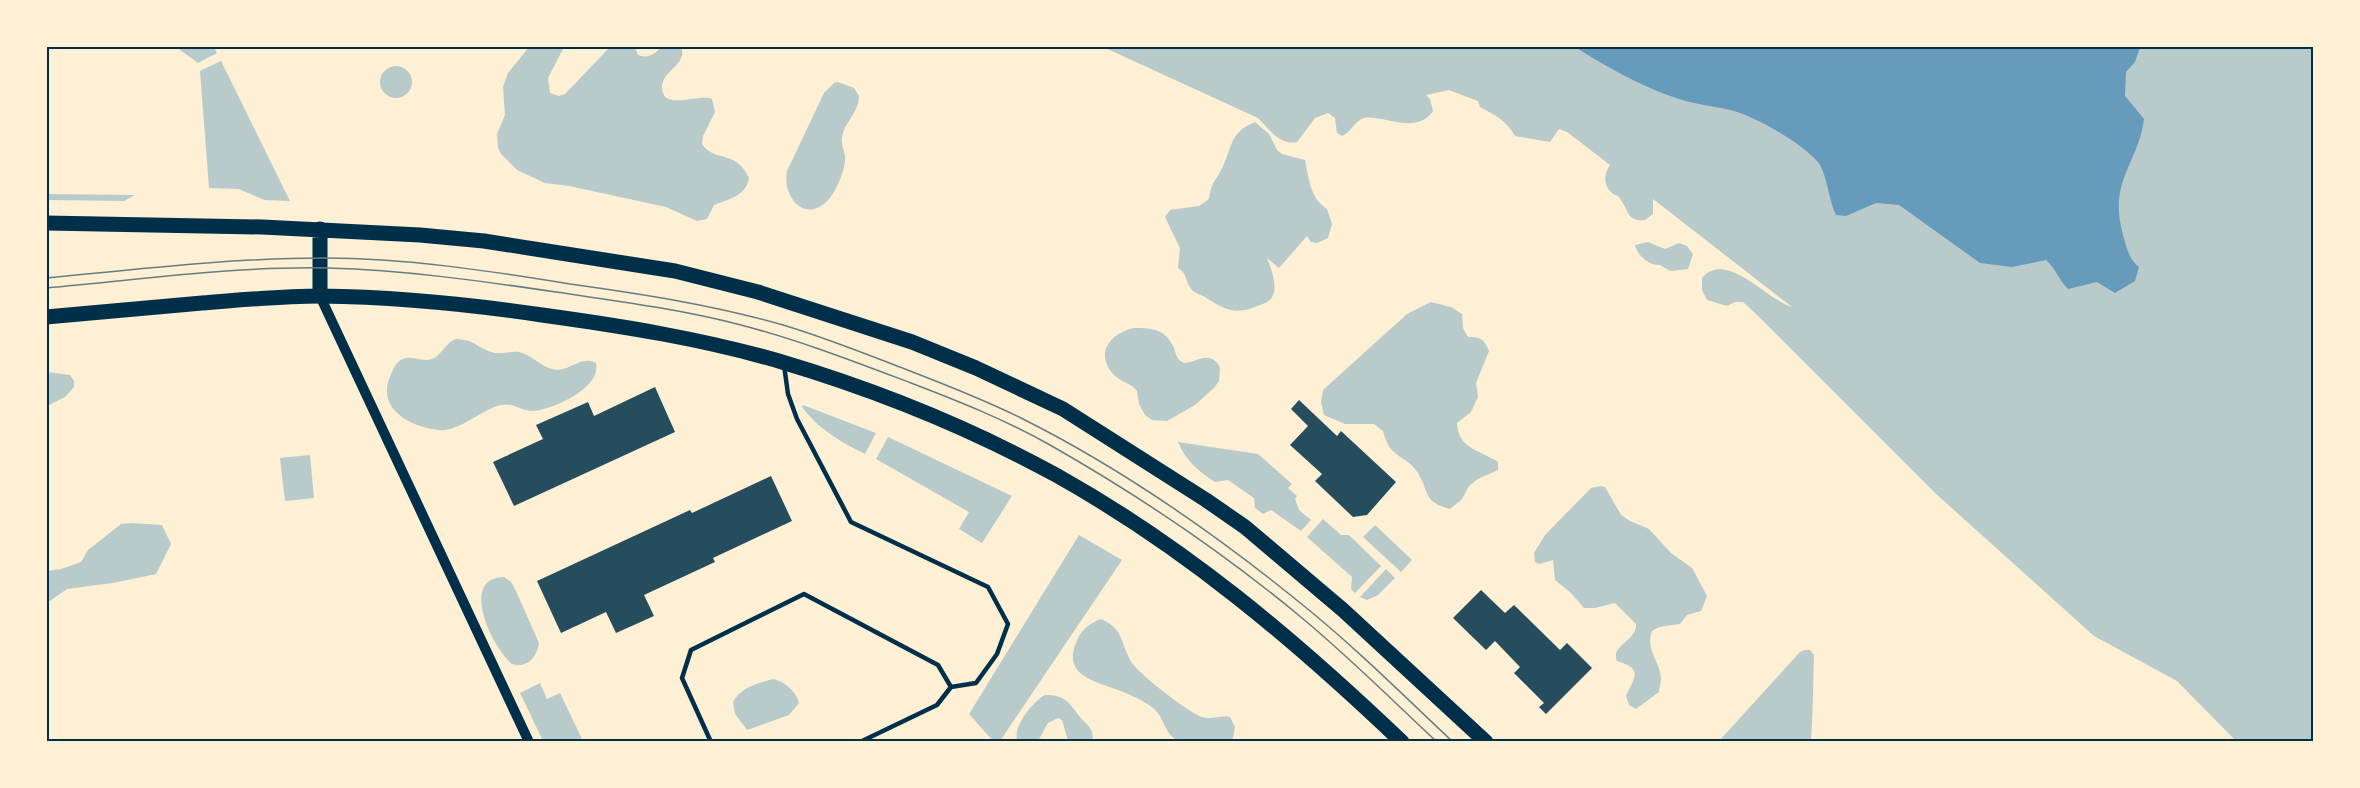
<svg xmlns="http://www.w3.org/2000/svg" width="2360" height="788" font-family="'Golos Text',sans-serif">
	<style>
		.green { fill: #b9caca }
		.water { fill: #669bbc }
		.building { fill: #264d5e }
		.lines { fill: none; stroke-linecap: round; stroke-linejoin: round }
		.service { stroke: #003049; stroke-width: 4.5 }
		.tertiary { stroke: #003049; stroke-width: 10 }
		.primary { stroke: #003049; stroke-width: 15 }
		.tram { stroke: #657d81; stroke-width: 1.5 }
		.neatline { fill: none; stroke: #003049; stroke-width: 2 }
	</style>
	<rect width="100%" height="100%" fill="#fdf0d5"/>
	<path class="green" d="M 176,47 L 214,47 L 217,53 L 198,63 Z
		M 529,47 L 564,47 L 548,78 L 550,93 L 559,96 L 565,94 L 610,47 L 635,47 L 638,55 C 648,59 655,54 661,47 L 681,47 C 688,65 662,70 662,87 C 662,112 699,93 712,99 L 715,112 L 703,136 L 702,144 C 715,163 736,149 749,178 C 746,196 729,199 714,205 L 707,219 L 697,221 L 666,207 L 569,186 L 545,183 L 517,170 L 501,154 L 498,148 L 497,134 L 505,115 L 503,87 L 508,73 Z
		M 1103,47 L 2313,47 L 2313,741 L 2236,741 L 2177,681 L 2094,636 L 1935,493 L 1756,314 L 1743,302 L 1735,302 L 1727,306 L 1707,300 L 1702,290 L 1702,278 C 1726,249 1767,300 1792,307 L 1653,199 L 1653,214 L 1645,220 C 1627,223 1628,208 1619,197 C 1614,193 1615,196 1611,192 C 1603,185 1604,173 1610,165 L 1567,132 L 1559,129 L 1550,142 L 1515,136 C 1506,120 1495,115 1480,107 L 1478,101 L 1449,90 L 1426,95 L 1430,99 L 1433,111 C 1416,136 1382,114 1364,118 C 1354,121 1351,133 1342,136 L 1337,133 L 1335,118 L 1328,113 L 1315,118 L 1297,142 C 1280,146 1269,129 1258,118 Z
		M 221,61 L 290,201 L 264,200 L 239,189 L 209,188 L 200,71 Z
		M380 82a16 16 0 1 1 32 0a16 16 0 1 1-32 0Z
		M 838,82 L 854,88 L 859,96 C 859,113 844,122 842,138 C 841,144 844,150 845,156 C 846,168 837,190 829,199 C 806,225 782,198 787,171 L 824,93 L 834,83 Z
		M 1255,122 L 1269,134 L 1277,150 L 1282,154 L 1305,160 C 1309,179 1310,198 1327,209 L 1332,224 L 1328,238 L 1317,243 L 1311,242 L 1307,236 L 1279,268 L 1267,258 C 1272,271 1282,296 1265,303 C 1238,315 1229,313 1205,297 C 1200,294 1193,293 1190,287 C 1185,280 1187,273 1178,268 L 1180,248 L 1165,217 L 1170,210 L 1199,206 L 1209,199 C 1212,179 1218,179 1224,164 C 1233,143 1231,132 1255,122 Z
		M 47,194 L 135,195 L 124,201 L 47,200 Z
		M 1648,242 L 1665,249 L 1679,243 L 1687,246 L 1693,254 L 1688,269 L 1670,271 L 1660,265 C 1649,266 1637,255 1635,245 Z
		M 1431,302 L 1451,307 L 1462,314 L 1463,328 L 1468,337 C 1481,337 1484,339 1489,351 L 1476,383 L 1478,397 L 1471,412 L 1457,423 C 1458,449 1480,450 1498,462 L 1498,470 L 1478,479 L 1469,486 L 1462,499 L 1450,509 C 1422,501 1430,493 1418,473 C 1406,454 1390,460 1383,431 L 1374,424 L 1345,424 L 1324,415 L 1321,402 L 1323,390 L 1407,314 Z
		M 1134,328 C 1152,328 1166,329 1174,348 C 1176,355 1177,360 1184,363 C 1199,361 1210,350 1220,367 L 1219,381 L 1214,388 L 1195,405 L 1167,421 L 1152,420 L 1145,415 L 1139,404 L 1137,391 C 1131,383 1121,382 1114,375 C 1094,354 1110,333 1134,328 Z
		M 456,339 C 476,340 476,347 491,352 C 499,355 510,351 519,352 C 532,355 540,366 552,369 C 568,374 580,354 596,363 C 602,388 552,410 532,411 C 521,411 512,402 501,405 C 480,410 460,432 438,430 C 411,427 378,410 389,379 C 392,373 394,364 401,360 C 410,354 422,363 432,359 C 442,355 445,343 456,339 Z
		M 47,372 L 70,375 L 74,381 L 74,387 L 65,397 L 47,406 Z
		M 803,405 L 876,433 L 865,454 C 841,442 818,429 802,407 Z
		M 888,437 L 1012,496 L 982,543 L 959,529 L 969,512 L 876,459 Z
		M 1178,442 L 1258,454 L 1292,484 L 1288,488 L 1297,496 L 1295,499 L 1299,510 L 1311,520 L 1301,531 L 1271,510 L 1263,514 L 1255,508 L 1254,498 L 1228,480 L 1215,482 C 1198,471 1186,461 1178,442 Z
		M 310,455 L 314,498 L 285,501 L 280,458 Z
		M 1600,486 L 1605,487 L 1621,515 L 1630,521 L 1649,529 L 1671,553 L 1692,568 L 1707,596 L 1701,611 L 1687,615 L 1680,624 L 1659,627 L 1652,631 C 1645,651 1660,661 1661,678 C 1661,682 1659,688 1659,692 L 1636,709 L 1629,705 L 1626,696 C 1635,676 1643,669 1617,661 C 1610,645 1637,641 1636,624 L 1615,603 L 1595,608 L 1584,608 L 1571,593 L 1555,580 L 1553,560 L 1539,564 L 1535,562 L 1534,553 L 1545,535 L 1591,488 Z
		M 1323,519 L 1341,535 L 1349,535 L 1381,566 L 1355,593 L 1351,589 L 1352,577 L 1307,537 Z
		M 131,523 L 162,525 L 171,544 L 156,574 L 113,583 L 67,589 L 47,603 L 47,571 L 61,569 L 81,562 L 88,550 L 121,524 Z
		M 1375,525 L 1412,560 L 1401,572 L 1363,537 Z
		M 1079,535 L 1122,560 L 1000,741 L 993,741 L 969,714 Z
		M 1386,569 L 1395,578 L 1378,595 L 1367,600 L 1360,597 Z
		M 504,577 L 511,582 L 515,589 L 539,643 C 537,657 527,669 512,664 C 493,649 458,578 504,577 Z
		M 1101,619 C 1125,629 1120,644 1132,663 C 1140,675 1188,712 1202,717 C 1212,720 1220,715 1230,717 L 1235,727 L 1233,738 L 1229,741 C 1217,742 1190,745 1179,741 C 1164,735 1165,718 1154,709 C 1145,701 1129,694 1118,690 C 1097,682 1062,676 1076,643 C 1080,631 1089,623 1101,619 Z
		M 1805,650 L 1810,650 L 1814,655 C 1813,685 1813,712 1811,741 L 1719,741 L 1800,652 Z
		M 773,679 C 784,681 797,692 799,703 L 789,715 L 747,730 L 735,714 L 733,702 C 741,687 758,683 773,679 Z
		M 540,683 L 547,699 L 560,693 L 583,741 L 543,741 L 520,693 Z
		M 1045,695 C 1066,695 1069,703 1080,717 C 1087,726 1095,728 1092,741 L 1068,741 L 1062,720 L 1058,718 L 1048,723 L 1038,741 L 1017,740 C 1013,727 1033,701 1045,695 Z"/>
	<path class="water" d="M 1575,47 L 2140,47 L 2135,62 L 2126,72 L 2125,96 L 2144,119 C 2138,165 2108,180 2123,235 C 2127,248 2128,258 2139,267 L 2135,281 L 2115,293 L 2097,282 L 2068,289 C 2059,280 2056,269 2046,260 L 2012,267 L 1980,263 L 1899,205 L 1876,203 L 1846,216 L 1836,215 C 1828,199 1827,170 1816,160 C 1799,142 1758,118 1734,111 C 1715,106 1695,105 1676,98 C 1640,86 1607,67 1575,47 Z"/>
	<path class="building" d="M 655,387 L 675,432 L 514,506 L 493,462 L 543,439 L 536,425 L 588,402 L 594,416 Z
		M 1299,400 L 1337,436 L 1341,431 L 1396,482 L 1367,515 L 1353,517 L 1315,481 L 1322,474 L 1290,445 L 1308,426 L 1291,409 Z
		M 771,476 L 792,521 L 713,558 L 715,562 L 644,595 L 654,616 L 616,633 L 606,612 L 561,633 L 537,581 L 690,510 L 692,513 Z
		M 1481,590 L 1505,613 L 1514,605 L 1560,650 L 1567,643 L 1592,668 L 1546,714 L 1539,707 L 1544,703 L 1514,673 L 1520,667 L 1495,641 L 1486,650 L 1453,618 Z"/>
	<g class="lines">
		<path class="service" d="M 784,365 L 788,394 L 797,419 L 851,522 L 988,587 L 1008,624 L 997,654 L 976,683 L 951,687 L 937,705 L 860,742
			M 711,742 L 682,678 L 691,650 L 804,594 L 938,665 L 951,687"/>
		<path class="tertiary" d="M 320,296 L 529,742"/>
		<path class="primary" d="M 46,223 L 262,227 L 420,235 L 484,241 L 675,271 L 758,292 L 912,342 L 976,368 L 1063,409 L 1206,500 L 1245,527 L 1343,610 L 1486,742
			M 320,229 L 320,296
			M 46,317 C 98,312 150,308 202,303 C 241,300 281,296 320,296 C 395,297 468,304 542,315 C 622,326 704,339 782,362 C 876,390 970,428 1056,475 C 1185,547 1295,640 1402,742"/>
		<path class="tram" d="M 46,278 C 139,269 232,258 324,258 C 406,258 490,271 570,284 C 642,294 713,305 783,325 C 820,336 856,350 892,364 C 936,381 979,397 1021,418 C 1121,468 1217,535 1304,606 C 1356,648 1404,696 1453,742
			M 46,288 C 140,280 235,266 328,268 C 404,270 481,281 556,292 C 617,301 678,309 737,324 C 796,339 853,361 911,383 C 958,401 1006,420 1050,445 C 1138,495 1224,553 1302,618 C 1349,657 1392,700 1437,742"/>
	</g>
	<rect width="2360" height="788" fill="none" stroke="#fdf0d5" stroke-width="96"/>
	<rect x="48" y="48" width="2264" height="692" class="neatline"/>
</svg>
